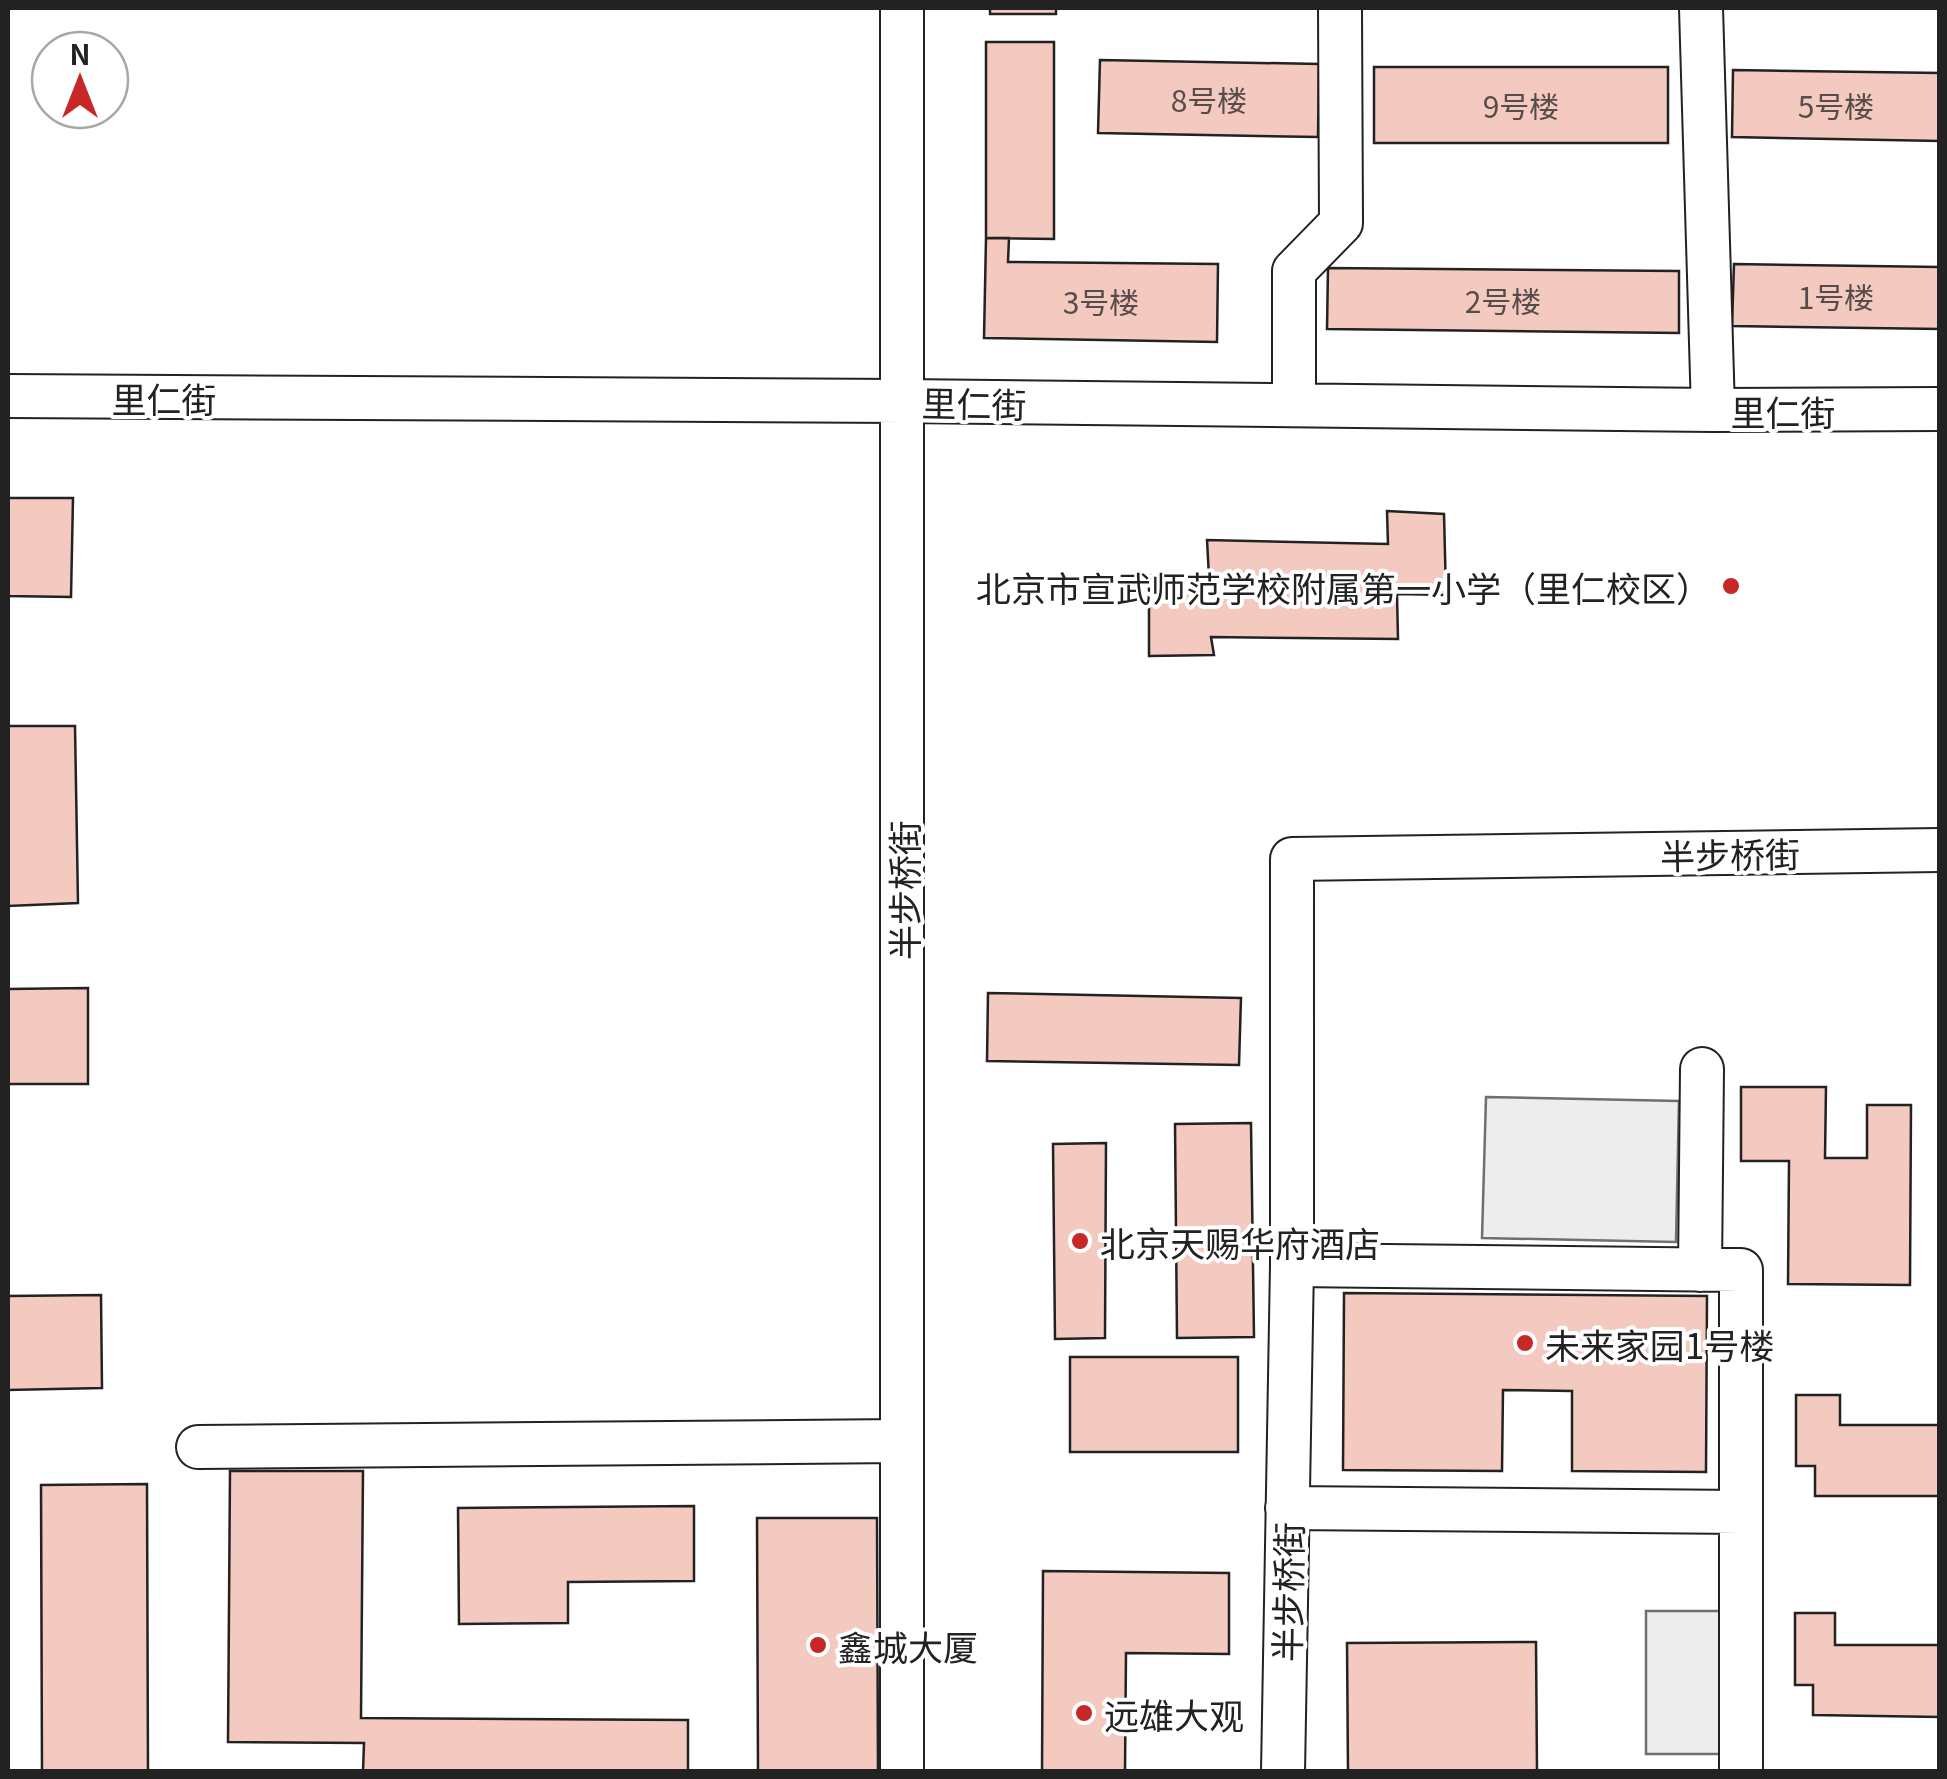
<svg xmlns="http://www.w3.org/2000/svg" width="1947" height="1779" font-family="Georgia,'Noto Sans SC',serif">
	<style>
		.parking { fill: #ededed; stroke: #6f6f6f; stroke-width: 2.5 }
		.building { fill: #f3c9c0; stroke: #222; stroke-width: 2.5 }
		.lines { fill: none; stroke-linecap: round; stroke-linejoin: round }
		.minor-casing { stroke: #222; stroke-width: 46 }
		.minor { stroke: #fff; stroke-width: 42 }
		.poi-dot { fill: #c62828; stroke: #fff; stroke-width: 4 }
		.labels { text-anchor: middle; dominant-baseline: central; stroke-width: 8; stroke-linejoin: round; paint-order: stroke }
		.number-label { font-size: 30px; fill: #564c4a }
		.street-label { font-size: 35px; fill: #222; stroke: #fff }
		.poi-label { font-size: 35px; fill: #222; stroke: #fff; text-anchor: start }
	</style>
	<rect width="100%" height="100%" fill="#fff"/>
	<path class="parking" d="M 1486,1097 L 1679,1101 L 1676,1242 L 1482,1238 Z
		M 1646,1611 L 1726,1611 L 1726,1754 L 1646,1754 Z"/>
	<path class="building" d="M 990,8 L 1056,8 L 1056,14 L 990,14 Z
		M 986,42 L 1054,42 L 1054,239 L 986,238 Z
		M 1100,60 L 1319,64 L 1318,137 L 1098,133 Z
		M 1374,67 L 1668,67 L 1668,143 L 1374,143 Z
		M 1733,70 L 1940,73 L 1940,141 L 1732,137 Z
		M 986,238 L 1009,238 L 1008,262 L 1218,264 L 1217,342 L 984,338 Z
		M 1734,264 L 1940,267 L 1940,329 L 1732,326 Z
		M 1328,268 L 1679,271 L 1679,333 L 1327,329 Z
		M 8,498 L 73,498 L 71,597 L 8,596 Z
		M 1387,511 L 1444,514 L 1446,595 L 1397,594 L 1398,639 L 1211,637 L 1214,655 L 1149,656 L 1149,575 L 1209,577 L 1207,540 L 1388,544 Z
		M 8,726 L 75,726 L 78,903 L 8,906 Z
		M 88,988 L 88,1084 L 8,1084 L 8,989 Z
		M 988,993 L 1241,998 L 1239,1065 L 987,1061 Z
		M 1741,1087 L 1826,1087 L 1825,1158 L 1867,1158 L 1867,1105 L 1911,1105 L 1910,1285 L 1788,1284 L 1789,1161 L 1741,1161 Z
		M 1251,1123 L 1254,1337 L 1177,1338 L 1175,1124 Z
		M 1106,1143 L 1105,1338 L 1055,1339 L 1053,1144 Z
		M 1344,1293 L 1707,1296 L 1706,1472 L 1572,1471 L 1572,1391 L 1503,1390 L 1502,1471 L 1343,1470 Z
		M 101,1295 L 102,1388 L 8,1390 L 8,1296 Z
		M 1070,1357 L 1238,1357 L 1238,1452 L 1070,1452 Z
		M 1796,1395 L 1840,1395 L 1840,1425 L 1940,1425 L 1940,1496 L 1815,1496 L 1815,1466 L 1796,1466 Z
		M 230,1471 L 363,1471 L 361,1718 L 688,1720 L 688,1772 L 363,1772 L 364,1743 L 228,1742 Z
		M 147,1484 L 148,1772 L 42,1772 L 41,1485 Z
		M 694,1506 L 694,1581 L 568,1582 L 568,1623 L 459,1624 L 458,1508 Z
		M 757,1518 L 877,1518 L 878,1772 L 758,1772 Z
		M 1043,1571 L 1229,1573 L 1229,1654 L 1126,1653 L 1125,1772 L 1042,1772 Z
		M 1795,1613 L 1835,1613 L 1835,1645 L 1940,1645 L 1940,1717 L 1813,1715 L 1813,1685 L 1795,1685 Z
		M 1536,1642 L 1537,1772 L 1348,1772 L 1347,1643 Z"/>
	<g class="lines">
		<g class="minor-casing">
			<path id="minor" d="M 1701,8 L 1713,410
				M 8,396 L 902,401 L 1713,410 L 1940,409
				M 1294,405 L 1294,271 L 1341,223 L 1340,8
				M 1292,1265 L 1741,1270 L 1741,1772
				M 1700,1270 L 1702,1069
				M 198,1447 L 901,1441
				M 1287,1508 L 1741,1512
				M 902,1772 L 902,8
				M 1283,1772 L 1292,1265 L 1292,859 L 1940,850"/>
		</g>
		<use href="#minor" class="minor"/>
	</g>
	<g class="poi-dot">
		<circle cx="1731" cy="586" r="10"/>
		<circle cx="1080" cy="1241" r="10"/>
		<circle cx="1525" cy="1343" r="10"/>
		<circle cx="818" cy="1645" r="10"/>
		<circle cx="1084" cy="1713" r="10"/>
	</g>
	<g class="labels">
		<g class="number-label">
			<text x="1209" y="99">8号楼</text>
			<text x="1521" y="105">9号楼</text>
			<text x="1836" y="105">5号楼</text>
			<text x="1836" y="296">1号楼</text>
			<text x="1503" y="300">2号楼</text>
			<text x="1101" y="301">3号楼</text>
		</g>
		<g class="street-label">
			<text x="164" y="397">里仁街</text>
			<text transform="translate(974 402) rotate(1)">里仁街</text>
			<text x="1783" y="410">里仁街</text>
			<text transform="translate(1730 853) rotate(-1)">半步桥街</text>
			<text transform="translate(902 890) rotate(-90)">半步桥街</text>
			<text transform="translate(1286 1592) rotate(-89)">半步桥街</text>
		</g>
		<g class="poi-label">
			<text x="1711" y="586" text-anchor="end">北京市宣武师范学校附属第一小学（里仁校区）</text>
			<text x="1100" y="1241">北京天赐华府酒店</text>
			<text x="1545" y="1343">未来家园1号楼</text>
			<text x="838" y="1645">鑫城大厦</text>
			<text x="1104" y="1713">远雄大观</text>
		</g>
	</g>
	<rect width="1947" height="1779" fill="none" stroke="#222222" stroke-width="20"/>
	<g transform="translate(80 80)"><circle r="48" fill="#ffffff" stroke="#a7a7a7" stroke-width="2.5"/>
	<path d="M0-8L18 38L0 25L-18 38Z" fill="#c62828"/>
	<text y="-15" font-size="28" font-weight="bold" text-anchor="middle" fill="#222222">N</text>
	</g>
</svg>
